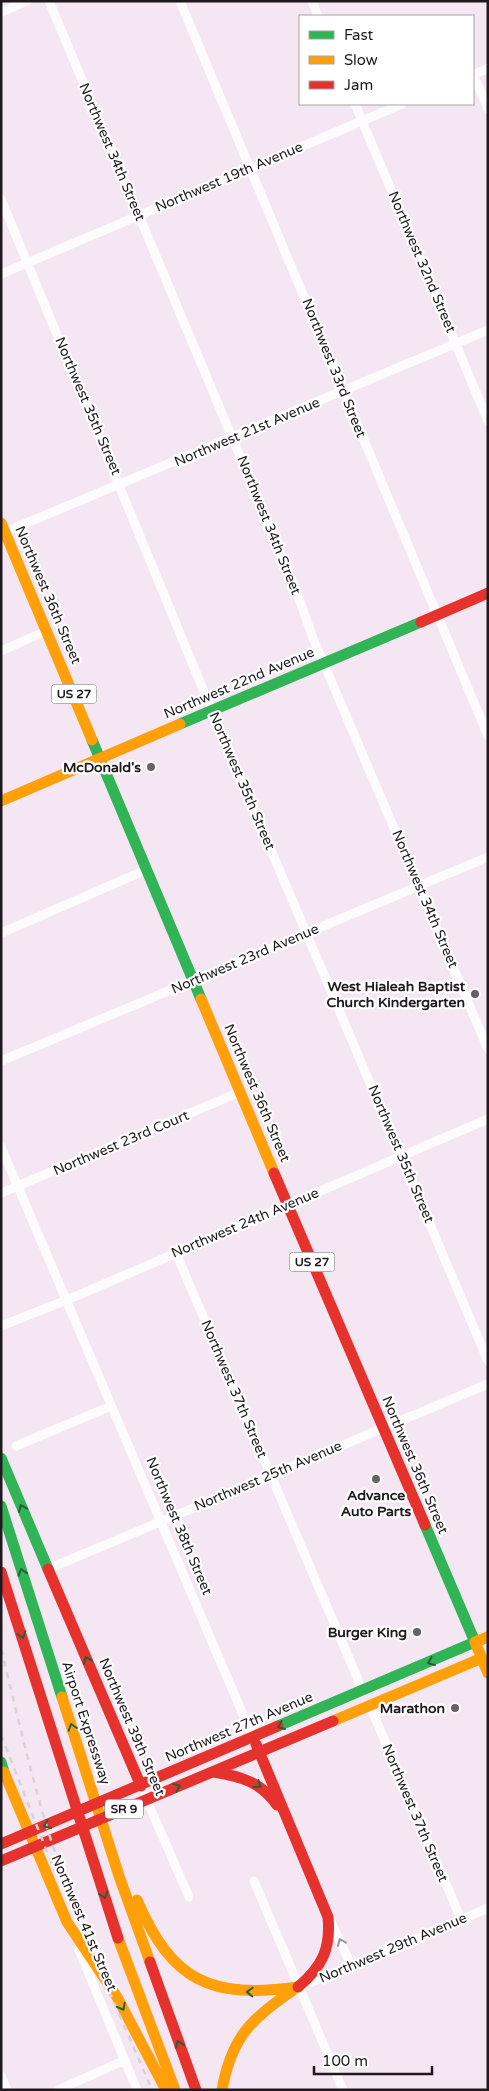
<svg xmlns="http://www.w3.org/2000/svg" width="489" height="2091" font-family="'Varela Round',sans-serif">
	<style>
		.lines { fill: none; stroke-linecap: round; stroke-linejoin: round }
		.street { stroke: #fdfbfd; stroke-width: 9 }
		.fast { stroke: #30b455; stroke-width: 11 }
		.slow { stroke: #ff9f0a; stroke-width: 11 }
		.jam { stroke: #e5322d; stroke-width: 11 }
		.rail { stroke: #d6d3d6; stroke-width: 2.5; stroke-dasharray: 6 6; stroke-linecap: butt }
		.oneway { stroke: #275e37 }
		.oneway2 { stroke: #9a9599 }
		.poi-dot { fill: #6a6069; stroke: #fff; stroke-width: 2 }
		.labels { text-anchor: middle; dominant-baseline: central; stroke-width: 4.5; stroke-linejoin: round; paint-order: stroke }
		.shield { fill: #fff; stroke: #635d62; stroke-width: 1 }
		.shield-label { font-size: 12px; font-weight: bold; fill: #20181f }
		.street-label { font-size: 14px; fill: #20181f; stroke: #fff }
		.poi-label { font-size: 14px; font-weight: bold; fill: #20181f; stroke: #fff; text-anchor: end }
	</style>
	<rect width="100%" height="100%" fill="#f4e7f3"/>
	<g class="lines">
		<path class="street" d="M 49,1 L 294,585 L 313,638 L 488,1049
			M 180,1 L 488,736
			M 312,1 L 318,16
			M 1,12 L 27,1
			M 473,74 L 488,109
			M 473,75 L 488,68
			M 355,104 L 488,421
			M 1,199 L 212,711 L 488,1361
			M 1,274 L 402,104
			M 5,532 L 488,330
			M 1,651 L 46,631
			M 1,933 L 148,869
			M 1,1061 L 488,857
			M 1,1147 L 253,1738
			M 1,1193 L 240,1092
			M 176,1253 L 357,1677 L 361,1692
			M 1,1326 L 67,1300 L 488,1119
			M 16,1446 L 111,1406
			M 48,1569 L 488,1384
			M 370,1706 L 461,1919
			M 145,1796 L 189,1897
			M 254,1881 L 343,2090
			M 330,1920 L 352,1967
			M 79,1950 L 137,2090
			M 304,1985 L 352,1967 L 488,1908
			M 1,2076 L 7,2090
			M 58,2090 L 125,2060"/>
		<path class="fast" d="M 180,724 L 421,622
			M 92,740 L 201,999
			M 1,1458 L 48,1569
			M 1,1506 L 62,1697
			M 278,1726 L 475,1642 L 425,1525
			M 1,1762 L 4,1772"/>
		<path class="slow" d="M 1,523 L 92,740
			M 1,801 L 180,724
			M 201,999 L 274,1173
			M 488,1637 L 475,1642 L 488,1673
			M 62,1697 L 119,1876 L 150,1962
			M 333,1721 L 482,1658
			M 4,1772 L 67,1922
			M 137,1900 C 172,1982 211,1999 298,1987
			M 67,1922 L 117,1997 L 166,2090
			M 118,1938 L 175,2090
			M 222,2090 C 231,2039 250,2019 292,1991"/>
		<path class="jam" d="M 421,622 L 488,593
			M 274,1173 L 425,1525
			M 48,1569 L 141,1786
			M 1,1572 L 118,1938
			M 256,1744 L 328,1917 C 331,1949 322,1967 298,1987
			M 213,1772 C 240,1776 261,1782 277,1805
			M 1,1844 L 278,1726
			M 1,1861 L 333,1721
			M 150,1962 L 196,2090"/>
		<path class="rail" d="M 1,1649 C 19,1720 34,1792 58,1861 C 84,1939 120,2014 152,2090
			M 1,1735 L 55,1872"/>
	</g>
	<defs><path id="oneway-chevron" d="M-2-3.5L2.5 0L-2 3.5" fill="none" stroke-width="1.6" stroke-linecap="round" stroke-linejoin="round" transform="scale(1.25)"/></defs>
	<g class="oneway">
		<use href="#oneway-chevron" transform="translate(22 1508) rotate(-113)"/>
		<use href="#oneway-chevron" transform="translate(22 1572) rotate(-107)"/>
		<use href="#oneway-chevron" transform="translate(22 1635) rotate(72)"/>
		<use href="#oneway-chevron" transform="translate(87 1660) rotate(-113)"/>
		<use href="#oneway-chevron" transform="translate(431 1662) rotate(157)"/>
		<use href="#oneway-chevron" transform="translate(281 1726) rotate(157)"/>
		<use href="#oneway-chevron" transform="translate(72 1727) rotate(-108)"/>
		<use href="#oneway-chevron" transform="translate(258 1785) rotate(35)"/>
		<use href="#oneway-chevron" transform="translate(177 1787) rotate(-22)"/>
		<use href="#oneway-chevron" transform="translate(47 1825) rotate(157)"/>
		<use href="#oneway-chevron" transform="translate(104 1895) rotate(72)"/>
		<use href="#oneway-chevron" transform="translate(250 1992) rotate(-178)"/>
		<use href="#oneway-chevron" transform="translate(122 2007) rotate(62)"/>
		<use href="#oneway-chevron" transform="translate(179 2044) rotate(-110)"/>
	</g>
	<use class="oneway2" href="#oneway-chevron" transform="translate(341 1942) rotate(-113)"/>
	<g class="poi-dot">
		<circle cx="151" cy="767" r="5"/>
		<circle cx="475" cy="994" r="5"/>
		<circle cx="376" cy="1479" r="5"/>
		<circle cx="417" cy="1632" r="5"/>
		<circle cx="455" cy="1708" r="5"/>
	</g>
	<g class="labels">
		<g class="shield">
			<rect x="51.5" y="684.5" width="45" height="19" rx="4"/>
			<rect x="289.5" y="1252.5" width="45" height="19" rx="4"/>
			<rect x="105" y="1799.5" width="38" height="19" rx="4"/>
		</g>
		<g class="shield-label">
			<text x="74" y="694">US 27</text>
			<text x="312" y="1262">US 27</text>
			<text x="124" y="1809">SR 9</text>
		</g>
		<g class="street-label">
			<text transform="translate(112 152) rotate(67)">Northwest 34th Street</text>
			<text transform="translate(229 177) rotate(-23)">Northwest 19th Avenue</text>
			<text transform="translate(422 262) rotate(67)">Northwest 32nd Street</text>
			<text transform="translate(334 368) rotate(68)">Northwest 33rd Street</text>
			<text transform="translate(88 406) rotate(67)">Northwest 35th Street</text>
			<text transform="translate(247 432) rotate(-23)">Northwest 21st Avenue</text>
			<text transform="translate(269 525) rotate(68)">Northwest 34th Street</text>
			<text transform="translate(48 595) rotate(67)">Northwest 36th Street</text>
			<text transform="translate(239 683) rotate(-23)">Northwest 22nd Avenue</text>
			<text transform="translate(242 781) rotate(67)">Northwest 35th Street</text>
			<text transform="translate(425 899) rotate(67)">Northwest 34th Street</text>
			<text transform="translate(245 959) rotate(-23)">Northwest 23rd Avenue</text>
			<text transform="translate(257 1093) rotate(67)">Northwest 36th Street</text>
			<text transform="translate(121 1143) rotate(-23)">Northwest 23rd Court</text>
			<text transform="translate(401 1154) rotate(67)">Northwest 35th Street</text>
			<text transform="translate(245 1223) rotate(-23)">Northwest 24th Avenue</text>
			<text transform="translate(234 1389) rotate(67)">Northwest 37th Street</text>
			<text transform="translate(415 1465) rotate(67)">Northwest 36th Street</text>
			<text transform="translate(268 1476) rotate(-23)">Northwest 25th Avenue</text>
			<text transform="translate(179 1526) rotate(67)">Northwest 38th Street</text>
			<text transform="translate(86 1723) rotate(72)">Airport Expressway</text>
			<text transform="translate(132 1727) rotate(67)">Northwest 39th Street</text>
			<text transform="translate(239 1727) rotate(-23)">Northwest 27th Avenue</text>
			<text transform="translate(415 1813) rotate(67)">Northwest 37th Street</text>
			<text transform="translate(84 1923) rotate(67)">Northwest 41st Street</text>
			<text transform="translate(393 1948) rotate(-23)">Northwest 29th Avenue</text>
		</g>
		<g class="poi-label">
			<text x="141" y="767">McDonald's</text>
			<text x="465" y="986">West Hialeah Baptist<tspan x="465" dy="16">Church Kindergarten</tspan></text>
			<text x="376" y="1495" text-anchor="middle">Advance<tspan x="376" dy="16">Auto Parts</tspan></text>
			<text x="407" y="1632">Burger King</text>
			<text x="445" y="1708">Marathon</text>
		</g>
	</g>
	<rect width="489" height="2091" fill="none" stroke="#20181f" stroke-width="5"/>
	<rect x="299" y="15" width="175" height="90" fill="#ffffff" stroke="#a6a3a5"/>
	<rect x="309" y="31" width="25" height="8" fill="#30b455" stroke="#a6a3a5"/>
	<text x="344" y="40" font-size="15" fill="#20181f">Fast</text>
	<rect x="309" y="56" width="25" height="8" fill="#ff9f0a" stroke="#a6a3a5"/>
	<text x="344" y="65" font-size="15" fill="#20181f">Slow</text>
	<rect x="309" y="81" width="25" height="8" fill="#e5322d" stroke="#a6a3a5"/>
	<text x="344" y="90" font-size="15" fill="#20181f">Jam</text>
	<path d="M314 2066v8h118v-8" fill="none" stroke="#20181f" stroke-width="2.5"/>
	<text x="322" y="2066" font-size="15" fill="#20181f" stroke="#ffffff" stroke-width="4" paint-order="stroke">100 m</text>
</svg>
